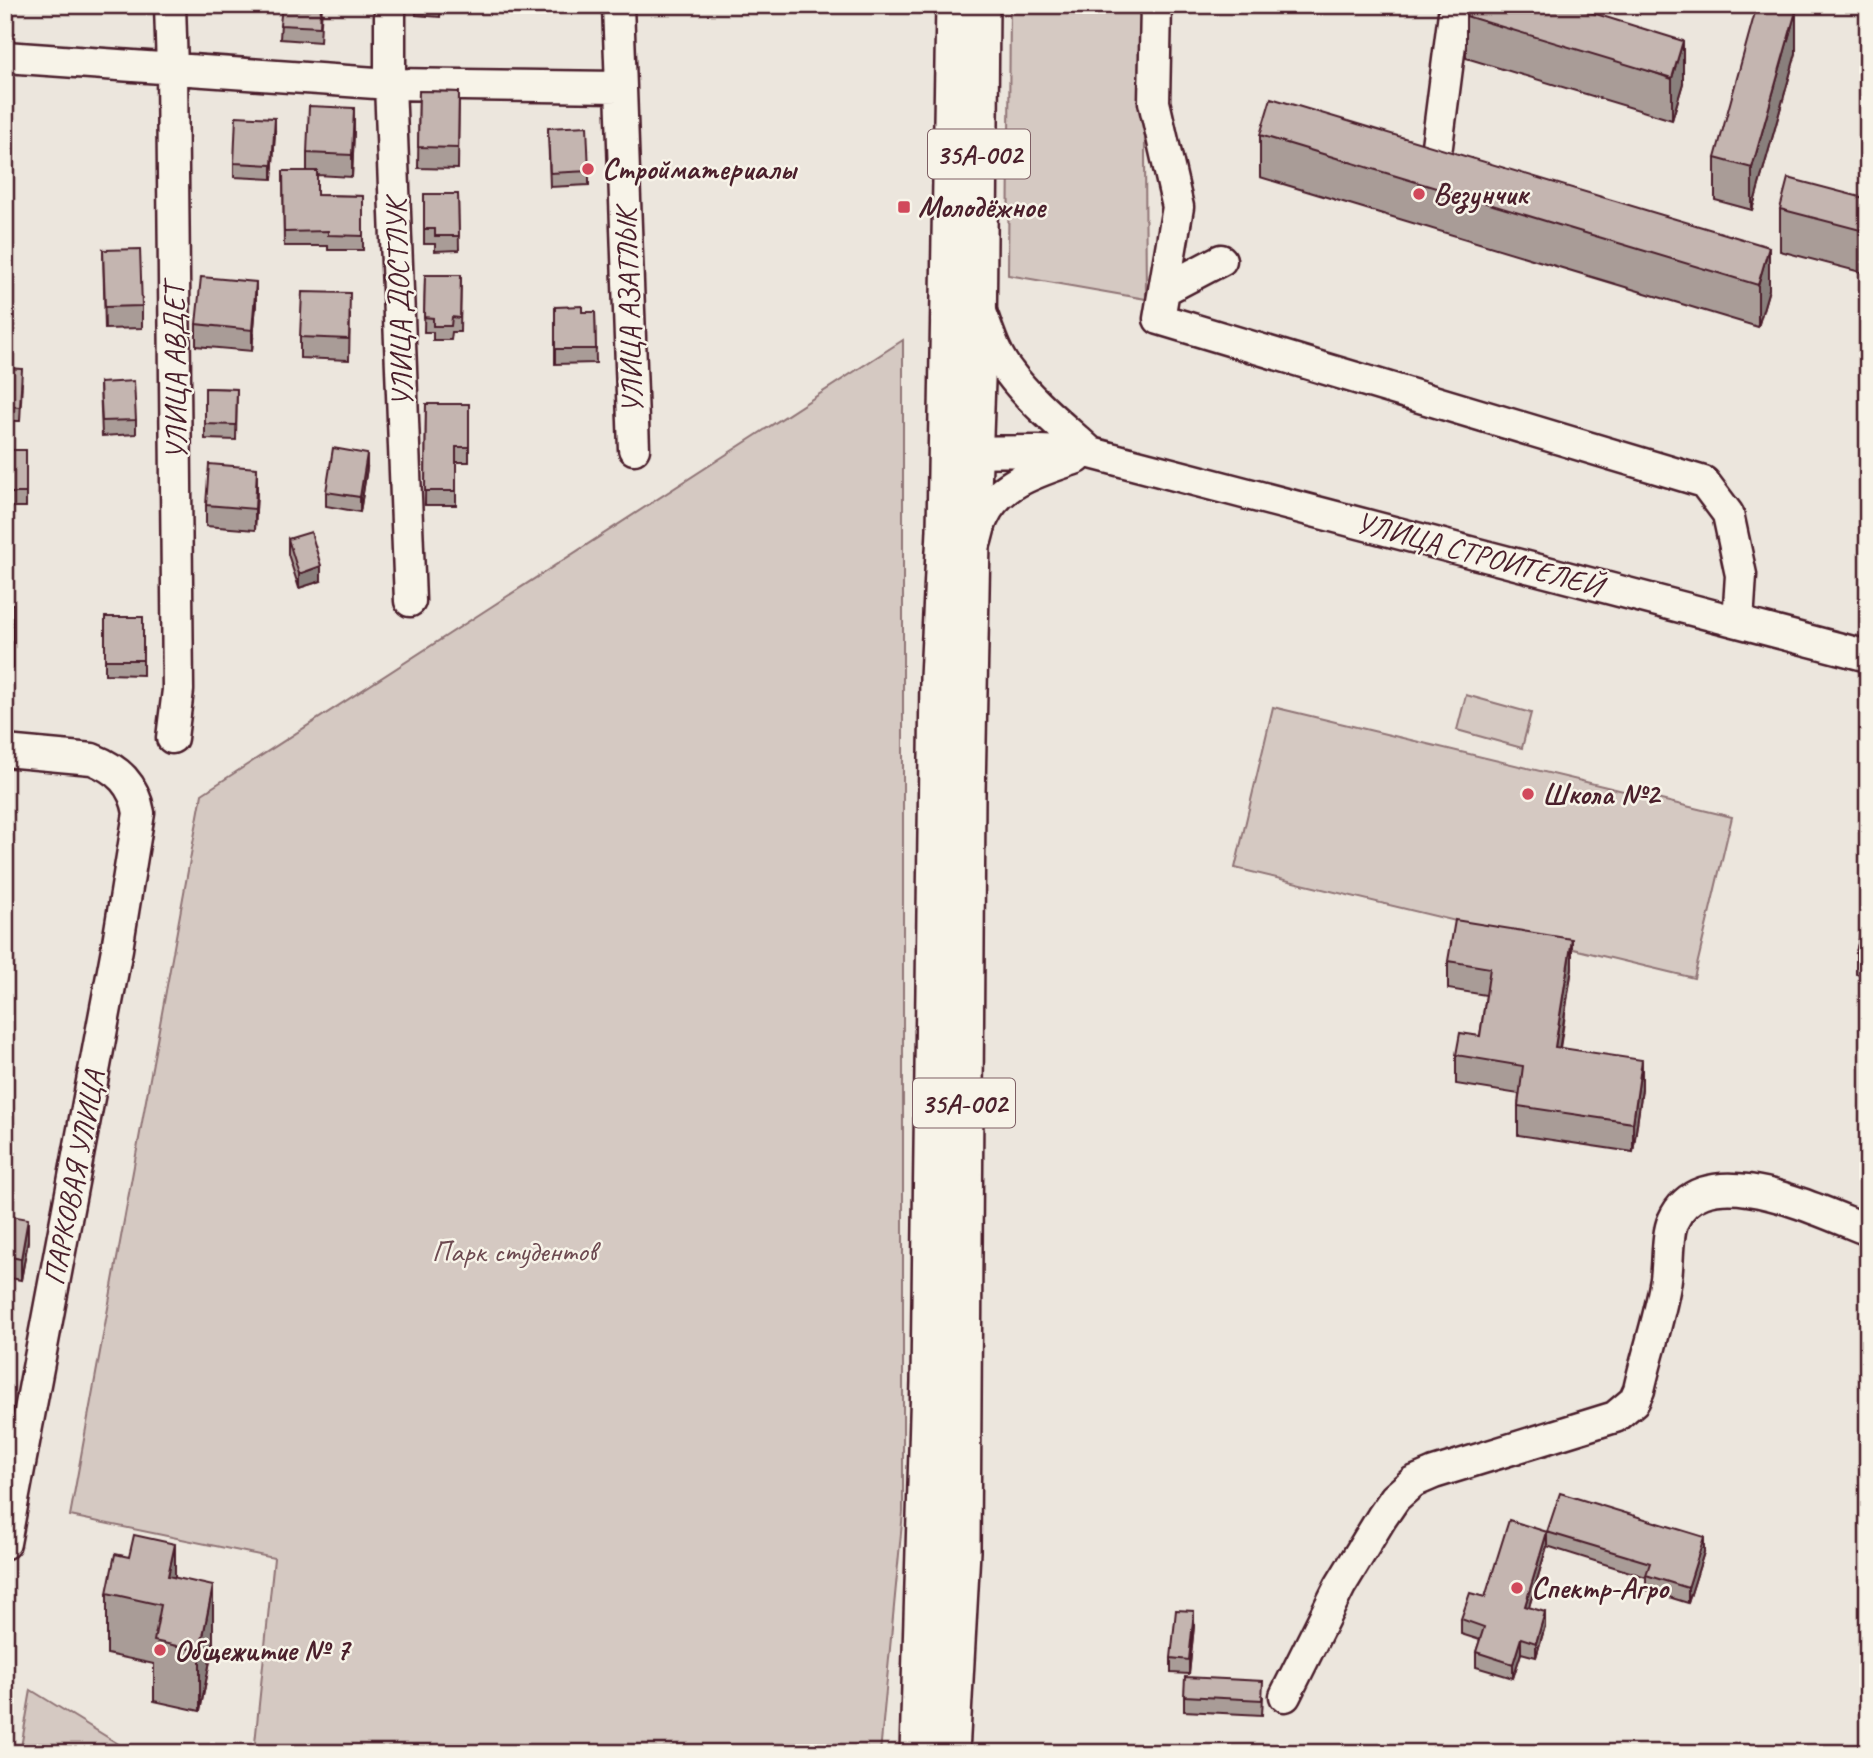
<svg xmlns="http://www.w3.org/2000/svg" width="1873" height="1758" font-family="Caveat,sans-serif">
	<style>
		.green { fill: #d5c9c2; stroke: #907476; stroke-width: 2 }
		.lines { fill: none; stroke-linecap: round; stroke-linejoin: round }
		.minor-casing { stroke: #4a1f2b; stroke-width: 35 }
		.major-casing { stroke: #4a1f2b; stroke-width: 42 }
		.minor { stroke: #f7f3e8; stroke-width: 30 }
		.major { stroke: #f7f3e8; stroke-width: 37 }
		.wall { fill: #a99c97; stroke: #4a1f2b; stroke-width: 2 }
		.shaded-wall { fill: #897f7b; stroke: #4a1f2b; stroke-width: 2 }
		.building { fill: #c4b5b0; stroke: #4a1f2b; stroke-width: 2 }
		.poi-dot { fill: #d1495b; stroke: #f7f3e8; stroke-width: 2.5 }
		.labels { text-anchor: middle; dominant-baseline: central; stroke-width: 5; stroke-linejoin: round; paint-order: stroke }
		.shield { fill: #f7f3e8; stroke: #7e5f64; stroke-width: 2 }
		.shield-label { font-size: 28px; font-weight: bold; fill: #4a1f2b }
		.poi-label { font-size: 30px; font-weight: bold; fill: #4a1f2b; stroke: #f7f3e8; text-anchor: start }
		.street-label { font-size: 30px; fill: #4a1f2b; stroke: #f7f3e8 }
		.park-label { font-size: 30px; fill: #6d4a51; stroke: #f7f3e8 }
	</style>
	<rect width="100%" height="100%" fill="#ece6dd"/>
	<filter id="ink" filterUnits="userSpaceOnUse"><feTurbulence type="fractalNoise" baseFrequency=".0143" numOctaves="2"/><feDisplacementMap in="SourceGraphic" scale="14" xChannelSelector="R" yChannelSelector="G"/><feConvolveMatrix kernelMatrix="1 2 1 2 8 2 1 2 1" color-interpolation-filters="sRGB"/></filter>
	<g filter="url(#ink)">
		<path class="green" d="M 1010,5 L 1144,5 L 1146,299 L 1008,275 Z
			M 903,340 L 903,1512 L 880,1753 L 254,1753 L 274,1558 L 70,1516 L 202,794 Z
			M 1466,695 L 1531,713 L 1522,748 L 1457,730 Z
			M 1273,707 L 1732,817 L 1694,978 L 1235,868 Z
			M 31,1690 L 133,1753 L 20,1753 Z"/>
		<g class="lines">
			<g class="minor-casing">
				<path id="minor" d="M 170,5 L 172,69 L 178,690 L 172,738
					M 390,5 L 390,84 L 410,601
					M 618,5 L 634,449
					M 1156,5 L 1154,102 L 1178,207 L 1159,319 L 1704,482 L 1728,514 L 1741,575 L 1738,622
					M 5,57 L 390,84 L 619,87
					M 1437,146 L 1455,5
					M 1164,290 L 1221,260
					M 981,312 C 989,333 995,355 1009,372 C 1031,402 1063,427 1091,453
					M 953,452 L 1038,451 L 1091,453 L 1868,656
					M 975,544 C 978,535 979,526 983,518 C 999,481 1043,470 1077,458
					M 5,751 L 92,759 C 118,769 134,784 139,813 L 117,949 L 5,1543
					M 1285,1696 L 1340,1586 L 1382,1517 L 1395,1498 L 1413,1482 L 1434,1473 L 1615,1417 L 1634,1401 L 1639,1390 C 1647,1354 1659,1320 1665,1285 C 1669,1268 1666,1236 1673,1221 C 1703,1152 1820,1212 1868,1230"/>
			</g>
			<g class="major-casing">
				<path id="major" d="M 919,1753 L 930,1382 L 939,678 L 946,530 L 955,5
					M 950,1753 L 961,1551 L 966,792 L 972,491 L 977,353 L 980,5"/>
			</g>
			<use href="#minor" class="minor"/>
			<use href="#major" class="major"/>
		</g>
		<path class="wall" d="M 282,5 L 322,5 L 320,42 L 280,39 Z
			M 416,5 L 441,5 L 440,17 L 416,15 Z
			M 1467,5 L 1683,83 L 1672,120 L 1466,58 L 1466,16 Z
			M 1796,53 L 1752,210 L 1715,200 L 1715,158 Z
			M 419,91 L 459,92 L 458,169 L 418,168 Z
			M 548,128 L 589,171 L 589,185 L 550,187 Z
			M 354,130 L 352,177 L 317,175 L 317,195 L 363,196 L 363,250 L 328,250 L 328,246 L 284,246 L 283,171 L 307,171 L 307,153 Z
			M 275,132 L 272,179 L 234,177 L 234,163 Z
			M 1260,135 L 1769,247 L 1769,289 L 1758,327 L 1260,177 Z
			M 424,194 L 458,194 L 459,250 L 435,251 L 435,244 L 424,244 Z
			M 1868,199 L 1868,274 L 1780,251 L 1780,209 Z
			M 103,250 L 142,306 L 142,328 L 105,329 Z
			M 425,275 L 461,275 L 460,332 L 452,332 L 451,340 L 433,340 L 433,332 L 424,332 Z
			M 5,282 L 12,318 L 12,332 L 5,333 Z
			M 256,304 L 252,351 L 196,346 L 196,324 Z
			M 555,307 L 582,312 L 595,312 L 596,363 L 555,364 Z
			M 350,315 L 349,360 L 300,358 L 300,337 Z
			M 5,368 L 22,383 L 20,421 L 5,421 Z
			M 100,383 L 136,420 L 136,434 L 102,436 Z
			M 205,388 L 237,389 L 236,440 L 205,439 Z
			M 426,404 L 469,404 L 469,462 L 456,462 L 456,505 L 425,505 Z
			M 5,450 L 26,450 L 26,507 L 5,507 Z
			M 367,468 L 360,512 L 326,506 L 326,492 Z
			M 257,490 L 255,530 L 206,526 L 206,505 Z
			M 288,539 L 321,581 L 299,588 L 288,554 Z
			M 5,546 L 10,604 L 13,604 L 13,668 L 5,668 Z
			M 105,617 L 143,617 L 143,675 L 105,674 Z
			M 1868,896 L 1868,977 L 1856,974 L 1856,953 Z
			M 1448,961 L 1572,968 L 1560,1048 L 1642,1089 L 1633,1152 L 1518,1135 L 1518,1106 L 1519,1094 L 1456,1084 L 1456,1055 L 1480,1036 L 1486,995 L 1448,989 Z
			M 5,1215 L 28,1241 L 21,1280 L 5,1277 Z
			M 1547,1532 L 1704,1552 L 1688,1603 L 1646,1590 L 1646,1577 L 1547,1546 L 1529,1607 L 1545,1626 L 1536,1657 L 1521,1653 L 1513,1678 L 1476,1667 L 1476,1652 L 1480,1640 L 1461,1634 L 1461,1619 L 1485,1597 Z
			M 175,1578 L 213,1646 L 200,1711 L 154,1701 L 154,1664 L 107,1654 L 107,1593 Z
			M 1194,1626 L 1189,1674 L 1171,1673 L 1171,1658 Z
			M 1184,1696 L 1263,1696 L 1262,1715 L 1184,1711 Z"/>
		<path class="shaded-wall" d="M 1796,11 L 1796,53 L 1752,210 L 1752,168 Z
			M 1683,41 L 1683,83 L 1672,120 L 1672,78 Z
			M 354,108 L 354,130 L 352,177 L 352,155 Z
			M 275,118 L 275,132 L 272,179 L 272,165 Z
			M 1769,247 L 1769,289 L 1758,327 L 1758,285 Z
			M 256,282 L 256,304 L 252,351 L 252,330 Z
			M 367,454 L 367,468 L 360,512 L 360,497 Z
			M 257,468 L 257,490 L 255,530 L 255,509 Z
			M 321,566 L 321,581 L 299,588 L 299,574 Z
			M 1572,939 L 1572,968 L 1555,1076 L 1555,1047 Z
			M 1642,1060 L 1642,1089 L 1633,1152 L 1633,1123 Z
			M 28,1219 L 28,1241 L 21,1280 L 21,1259 Z
			M 1547,1532 L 1547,1546 L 1525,1620 L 1525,1606 Z
			M 1704,1537 L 1704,1552 L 1688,1603 L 1688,1588 Z
			M 175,1544 L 175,1604 L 168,1576 Z
			M 213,1586 L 213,1646 L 200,1711 L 200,1651 Z
			M 1194,1611 L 1194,1626 L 1189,1674 L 1189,1660 Z
			M 1545,1612 L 1545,1626 L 1536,1657 L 1536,1643 Z
			M 1521,1638 L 1521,1653 L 1513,1678 L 1513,1664 Z"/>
		<path class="building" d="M 282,5 L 321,5 L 320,27 L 280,25 Z
			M 1467,5 L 1567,5 L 1683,41 L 1672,78 L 1466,16 Z
			M 1757,5 L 1775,5 L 1796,11 L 1752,168 L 1715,158 Z
			M 419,91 L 459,92 L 458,148 L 418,147 Z
			M 1271,98 L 1769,247 L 1758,285 L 1260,135 Z
			M 309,106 L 354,108 L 352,155 L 307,153 Z
			M 236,116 L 275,118 L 272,165 L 234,163 Z
			M 587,126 L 589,171 L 550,173 L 548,128 Z
			M 283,171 L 317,171 L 317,195 L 363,196 L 363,236 L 328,235 L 328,231 L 284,232 Z
			M 1788,178 L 1868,199 L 1868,232 L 1780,209 Z
			M 424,194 L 458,194 L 459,236 L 435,236 L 435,229 L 424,229 Z
			M 140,249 L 142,306 L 105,307 L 103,250 Z
			M 425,275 L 461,275 L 460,318 L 452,317 L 451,326 L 433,326 L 433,318 L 424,317 Z
			M 201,277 L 256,282 L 252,330 L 196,324 Z
			M 9,281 L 12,318 L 5,318 L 5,282 Z
			M 302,292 L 350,293 L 349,339 L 300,337 Z
			M 582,306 L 582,312 L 595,312 L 596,349 L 555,349 L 555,307 Z
			M 5,368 L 22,369 L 20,407 L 5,406 Z
			M 134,381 L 136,420 L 102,421 L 100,383 Z
			M 205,388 L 237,389 L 236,425 L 205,424 Z
			M 426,404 L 469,404 L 469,447 L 456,447 L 456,491 L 425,491 Z
			M 333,448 L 367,454 L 360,497 L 326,492 Z
			M 5,450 L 26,450 L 26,493 L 5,493 Z
			M 209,464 L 257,468 L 255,509 L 206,505 Z
			M 311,532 L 321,566 L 299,574 L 288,539 Z
			M 5,546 L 12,546 L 10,604 L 13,604 L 13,654 L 5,654 Z
			M 105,617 L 143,617 L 143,660 L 105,660 Z
			M 1868,896 L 1868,955 L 1856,953 Z
			M 1455,920 L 1572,939 L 1555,1047 L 1642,1060 L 1633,1123 L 1518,1106 L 1523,1066 L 1456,1055 L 1460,1033 L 1480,1036 L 1490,968 L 1448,961 Z
			M 5,1215 L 28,1219 L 21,1259 L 5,1256 Z
			M 1560,1493 L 1704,1537 L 1688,1588 L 1646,1575 L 1650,1563 L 1547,1532 Z
			M 1509,1520 L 1547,1532 L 1525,1606 L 1545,1612 L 1536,1643 L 1521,1638 L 1513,1664 L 1476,1652 L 1484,1627 L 1461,1619 L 1470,1593 L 1485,1597 Z
			M 134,1535 L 175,1544 L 168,1576 L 213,1586 L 200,1651 L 154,1641 L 161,1605 L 107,1593 L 115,1554 L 129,1557 Z
			M 1176,1610 L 1194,1611 L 1189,1660 L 1171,1658 Z
			M 1185,1677 L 1263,1681 L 1262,1700 L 1184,1696 Z"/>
	</g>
	<g class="poi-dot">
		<circle cx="588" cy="169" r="7"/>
		<circle cx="1419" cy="194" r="7"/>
		<rect x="897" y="200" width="14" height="14" rx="3.5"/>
		<circle cx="1528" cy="794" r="7"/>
		<circle cx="1517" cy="1588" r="7"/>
		<circle cx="160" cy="1650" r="7"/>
	</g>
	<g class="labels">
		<g class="shield">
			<rect x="928" y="129.5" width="102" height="49" rx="5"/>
			<rect x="913" y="1078.5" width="102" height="49" rx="5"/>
		</g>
		<g class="shield-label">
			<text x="979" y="154">35А-002</text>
			<text x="964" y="1103">35А-002</text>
		</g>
		<g class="poi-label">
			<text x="602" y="169">Стройматериалы</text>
			<text x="1433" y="194">Везунчик</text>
			<text x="918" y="207">Молодёжное</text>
			<text x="1542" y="794">Школа №2</text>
			<text x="1531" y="1588">Спектр-Агро</text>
			<text x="174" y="1650">Общежитие № 7</text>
		</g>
		<g class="street-label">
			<text transform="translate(399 303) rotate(-92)">УЛИЦА ДОСТЛУК</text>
			<text transform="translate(629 311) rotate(-92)">УЛИЦА АЗАТЛЫК</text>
			<text transform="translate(175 372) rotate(-91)">УЛИЦА АВДЕТ</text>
			<text transform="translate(1479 554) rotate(15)">УЛИЦА СТРОИТЕЛЕЙ</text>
			<text transform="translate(74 1178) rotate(-79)">ПАРКОВАЯ УЛИЦА</text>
		</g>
		<g class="park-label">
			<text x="514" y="1251">Парк студентов</text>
		</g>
	</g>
	<rect width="1873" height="1758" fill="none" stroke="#f7f3e8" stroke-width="28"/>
	<rect x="14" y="14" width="1845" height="1730" fill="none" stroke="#4a1f2b" stroke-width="2.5" filter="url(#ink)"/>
</svg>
